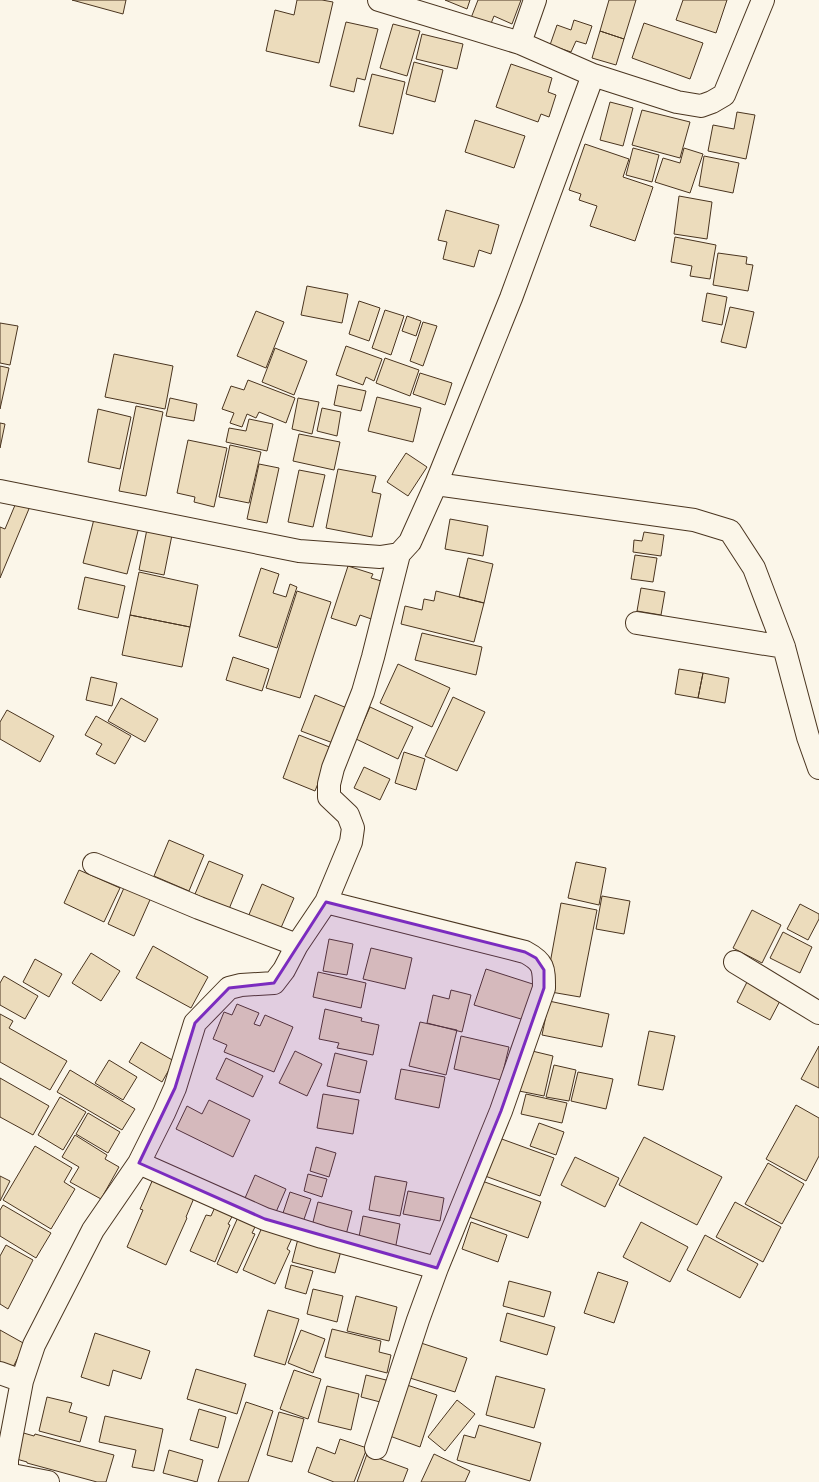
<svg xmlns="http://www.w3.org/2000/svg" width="819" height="1482" font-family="Mulish,sans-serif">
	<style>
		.building { fill: #ecdcbc; stroke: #4a3520 }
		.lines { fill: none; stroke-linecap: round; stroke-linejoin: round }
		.minor-casing { stroke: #4a3520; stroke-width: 24 }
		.minor { stroke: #fbf6e9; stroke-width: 22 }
		.marked { fill: #7b2cbf; fill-opacity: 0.2; stroke: #7b2cbf; stroke-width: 3; stroke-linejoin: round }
	</style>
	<rect width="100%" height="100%" fill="#fbf6e9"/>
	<path class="building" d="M 72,0 L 126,0 L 123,14 Z
		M 297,0 L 322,0 L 333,2 L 319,63 L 266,51 L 275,10 L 294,15 Z
		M 445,0 L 470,0 L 467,9 Z
		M 478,0 L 521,0 L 512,24 L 494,16 L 490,26 L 471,18 Z
		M 609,0 L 636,0 L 624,39 L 600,31 Z
		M 683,0 L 727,0 L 716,33 L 676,20 Z
		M 574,20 L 592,26 L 586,44 L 576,41 L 571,52 L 550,45 L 557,25 L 571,30 Z
		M 346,22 L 378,29 L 365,80 L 357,78 L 354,92 L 330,86 Z
		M 644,23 L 703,43 L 690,79 L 632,58 Z
		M 393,24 L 420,31 L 407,76 L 380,68 Z
		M 600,31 L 624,39 L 616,65 L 592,58 Z
		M 422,34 L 463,44 L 457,69 L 416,59 Z
		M 414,62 L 443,70 L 435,102 L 406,94 Z
		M 511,64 L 552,78 L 548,92 L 556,95 L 549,117 L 541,114 L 538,122 L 496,107 Z
		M 372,74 L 405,82 L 393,134 L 359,126 Z
		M 610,102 L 633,108 L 623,146 L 600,140 Z
		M 642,110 L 690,122 L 680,158 L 632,145 Z
		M 737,112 L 755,115 L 746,159 L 708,151 L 713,125 L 734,129 Z
		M 475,120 L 525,136 L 514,168 L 465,152 Z
		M 585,144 L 629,159 L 623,177 L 653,187 L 635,241 L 590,226 L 597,206 L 579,200 L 581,194 L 569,190 Z
		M 633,148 L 659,155 L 652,182 L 626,175 Z
		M 684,148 L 703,154 L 690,193 L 655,182 L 663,158 L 680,163 Z
		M 704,156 L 739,163 L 733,193 L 699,186 Z
		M 679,196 L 712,202 L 707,239 L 674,234 Z
		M 446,210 L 499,225 L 491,254 L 479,250 L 474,267 L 443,259 L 447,242 L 438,240 Z
		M 675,237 L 716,245 L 710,279 L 690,276 L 692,266 L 671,262 Z
		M 718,253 L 747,257 L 746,264 L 753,265 L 748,291 L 713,285 Z
		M 307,286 L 348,294 L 342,323 L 301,315 Z
		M 707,293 L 727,297 L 722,325 L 702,321 Z
		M 359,301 L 380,308 L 369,341 L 349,334 Z
		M 730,307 L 754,312 L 746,348 L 721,342 Z
		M 385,310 L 404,316 L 391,355 L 372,348 Z
		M 256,311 L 284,322 L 266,368 L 237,356 Z
		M 407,316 L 421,321 L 416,336 L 402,331 Z
		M 423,322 L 437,326 L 423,366 L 410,361 Z
		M 0,323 L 18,326 L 10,365 L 0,363 Z
		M 346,346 L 382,359 L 374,381 L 366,377 L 363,385 L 336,375 Z
		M 275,348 L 307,361 L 294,395 L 262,382 Z
		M 114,354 L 173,366 L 165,409 L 105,397 Z
		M 385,358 L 419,370 L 410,396 L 376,383 Z
		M 0,366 L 9,368 L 0,409 Z
		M 420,373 L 452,383 L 445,405 L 413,394 Z
		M 248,380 L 295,398 L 286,423 L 259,412 L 256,418 L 247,414 L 242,427 L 230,423 L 234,413 L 222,409 L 231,386 L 244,390 Z
		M 338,385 L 366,391 L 361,411 L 334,405 Z
		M 377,397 L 421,408 L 413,442 L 368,431 Z
		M 170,398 L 197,404 L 194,421 L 166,416 Z
		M 298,398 L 319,402 L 312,434 L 292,429 Z
		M 136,406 L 163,412 L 146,496 L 119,491 Z
		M 322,408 L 341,412 L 337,436 L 317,431 Z
		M 98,409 L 131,417 L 120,469 L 88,462 Z
		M 249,419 L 273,424 L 267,451 L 226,442 L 229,428 L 246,431 Z
		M 0,423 L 5,424 L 0,448 Z
		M 299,434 L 340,442 L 334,470 L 293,461 Z
		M 188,440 L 227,448 L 214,507 L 194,502 L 195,497 L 177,493 Z
		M 230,445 L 261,452 L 249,503 L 219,497 Z
		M 406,453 L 427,467 L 408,496 L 387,482 Z
		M 259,464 L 279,468 L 267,523 L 247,519 Z
		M 338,469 L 376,476 L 372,492 L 381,494 L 372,537 L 326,528 Z
		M 299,470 L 325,475 L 313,527 L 288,522 Z
		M 18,498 L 31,504 L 0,578 L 0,527 L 5,529 Z
		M 95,515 L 139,527 L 127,574 L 83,563 Z
		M 450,519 L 488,526 L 483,556 L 445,549 Z
		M 147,529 L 172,535 L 164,575 L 139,570 Z
		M 644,532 L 664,535 L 661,556 L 633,552 L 634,540 L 642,541 Z
		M 635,555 L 657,558 L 653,582 L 631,579 Z
		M 468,558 L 493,564 L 484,603 L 459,597 Z
		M 348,566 L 373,574 L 371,578 L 388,583 L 377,621 L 360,615 L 356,626 L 331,618 Z
		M 261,568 L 279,574 L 273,593 L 286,597 L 290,584 L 297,587 L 277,648 L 239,636 Z
		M 139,572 L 198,585 L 190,627 L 130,615 Z
		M 85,577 L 125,586 L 118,618 L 78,609 Z
		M 641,588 L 665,592 L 661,615 L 637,611 Z
		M 297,591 L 331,602 L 300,698 L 266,688 Z
		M 436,591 L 484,603 L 474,642 L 401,624 L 405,606 L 422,610 L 424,599 L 434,601 Z
		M 130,615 L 190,627 L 182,667 L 122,655 Z
		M 422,633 L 482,647 L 476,675 L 415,660 Z
		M 233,657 L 269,669 L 262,691 L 226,680 Z
		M 398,664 L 450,688 L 432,727 L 380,703 Z
		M 679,669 L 703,673 L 698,698 L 675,694 Z
		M 703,673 L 729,678 L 725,703 L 698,698 Z
		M 91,677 L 117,683 L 112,706 L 86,700 Z
		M 315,695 L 347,708 L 333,743 L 301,731 Z
		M 453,697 L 485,712 L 457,771 L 425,756 Z
		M 121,698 L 158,719 L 145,742 L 108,721 Z
		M 370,707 L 413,727 L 398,759 L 356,739 Z
		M 7,710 L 54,736 L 40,762 L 0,739 L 0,722 Z
		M 96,716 L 131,736 L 115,764 L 96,754 L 102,744 L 85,735 Z
		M 299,735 L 332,748 L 315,791 L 283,778 Z
		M 404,752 L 425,759 L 416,790 L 395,783 Z
		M 364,767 L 390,779 L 380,800 L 354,788 Z
		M 169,840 L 204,855 L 189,891 L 154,876 Z
		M 209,861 L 243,875 L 229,909 L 195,894 Z
		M 576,862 L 606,868 L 599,905 L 568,898 Z
		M 79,870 L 120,888 L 104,922 L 64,903 Z
		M 127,881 L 153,893 L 134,936 L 108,924 Z
		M 262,884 L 294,898 L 280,930 L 248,917 Z
		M 602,896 L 630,901 L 624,934 L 596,929 Z
		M 561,903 L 597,910 L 580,997 L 545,991 Z
		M 800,904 L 819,914 L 819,919 L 808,940 L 787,929 Z
		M 752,910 L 781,925 L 762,963 L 733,948 Z
		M 783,932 L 812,947 L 800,973 L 770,958 Z
		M 329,939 L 353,944 L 347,975 L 323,971 Z
		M 153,946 L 208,977 L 191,1008 L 136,978 Z
		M 371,948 L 412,958 L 405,989 L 363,979 Z
		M 91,953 L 120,971 L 101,1001 L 72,983 Z
		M 35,959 L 62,974 L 49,997 L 23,982 Z
		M 486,969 L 542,987 L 531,1022 L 474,1005 Z
		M 318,972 L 366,983 L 361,1008 L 313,997 Z
		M 4,976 L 38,996 L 25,1019 L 0,1005 L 0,983 Z
		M 748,980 L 782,997 L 770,1020 L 737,1002 Z
		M 451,990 L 471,995 L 462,1032 L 427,1023 L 433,995 L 449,999 Z
		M 549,1001 L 609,1014 L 602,1047 L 542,1035 Z
		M 237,1004 L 259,1013 L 254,1024 L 260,1026 L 265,1015 L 293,1027 L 274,1072 L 224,1052 L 227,1045 L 213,1039 L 224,1012 L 232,1015 Z
		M 325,1009 L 362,1018 L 361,1021 L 379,1025 L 373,1055 L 337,1048 L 339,1043 L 319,1039 Z
		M 0,1014 L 13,1021 L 9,1028 L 67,1061 L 50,1090 L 0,1062 Z
		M 420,1022 L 457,1030 L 446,1075 L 409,1066 Z
		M 649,1031 L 675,1036 L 663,1090 L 638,1085 Z
		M 461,1036 L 509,1047 L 501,1080 L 454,1069 Z
		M 141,1042 L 174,1061 L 162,1082 L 129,1062 Z
		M 819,1046 L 819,1088 L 801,1079 Z
		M 528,1050 L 553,1056 L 544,1096 L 519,1091 Z
		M 295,1051 L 322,1064 L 307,1096 L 279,1083 Z
		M 335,1053 L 367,1061 L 360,1093 L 327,1086 Z
		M 226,1058 L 263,1076 L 253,1097 L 216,1079 Z
		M 109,1060 L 137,1077 L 123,1100 L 95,1083 Z
		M 554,1065 L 576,1070 L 569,1101 L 546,1097 Z
		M 401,1069 L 445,1077 L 439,1108 L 395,1099 Z
		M 70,1070 L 135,1109 L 122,1130 L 57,1092 Z
		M 578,1072 L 613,1079 L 606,1109 L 571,1101 Z
		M 0,1078 L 49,1106 L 33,1135 L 0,1117 Z
		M 323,1094 L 359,1100 L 353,1134 L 317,1128 Z
		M 526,1094 L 567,1103 L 562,1123 L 521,1114 Z
		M 60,1097 L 86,1112 L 63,1150 L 38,1135 Z
		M 209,1100 L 250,1120 L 233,1157 L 176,1129 L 187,1106 L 202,1114 Z
		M 796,1105 L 819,1118 L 819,1156 L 806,1181 L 766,1159 Z
		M 88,1113 L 120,1132 L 108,1153 L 76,1134 Z
		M 539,1123 L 564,1132 L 556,1155 L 530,1146 Z
		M 75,1135 L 107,1155 L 105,1159 L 119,1167 L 101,1199 L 70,1182 L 79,1167 L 62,1157 Z
		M 644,1137 L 722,1177 L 697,1225 L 619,1185 Z
		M 499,1138 L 554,1158 L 540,1196 L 485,1176 Z
		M 35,1146 L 72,1168 L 64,1182 L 75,1189 L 51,1229 L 3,1200 Z
		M 316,1147 L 336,1153 L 329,1177 L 310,1171 Z
		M 575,1157 L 619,1178 L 605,1207 L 561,1185 Z
		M 768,1163 L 804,1184 L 782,1224 L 745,1204 Z
		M 308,1174 L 327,1179 L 322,1197 L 304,1191 Z
		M 255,1175 L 286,1189 L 273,1219 L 242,1205 Z
		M 0,1176 L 10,1181 L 0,1201 Z
		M 375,1176 L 407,1182 L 400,1216 L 369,1210 Z
		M 153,1179 L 194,1198 L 186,1217 L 187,1218 L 166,1265 L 127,1247 L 143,1210 L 140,1209 Z
		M 482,1181 L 541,1202 L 528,1238 L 469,1217 Z
		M 408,1191 L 444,1198 L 440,1221 L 403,1214 Z
		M 290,1192 L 311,1199 L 301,1228 L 280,1222 Z
		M 318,1202 L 352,1211 L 345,1239 L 311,1230 Z
		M 735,1202 L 781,1227 L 763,1262 L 716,1237 Z
		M 3,1205 L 51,1233 L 36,1258 L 0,1236 L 0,1210 Z
		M 215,1207 L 233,1215 L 228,1224 L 230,1225 L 215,1262 L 190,1251 L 206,1215 L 211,1216 Z
		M 239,1215 L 257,1223 L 252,1233 L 255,1234 L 237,1273 L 217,1264 Z
		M 363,1216 L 400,1224 L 395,1250 L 358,1242 Z
		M 471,1222 L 507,1235 L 498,1262 L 462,1249 Z
		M 641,1222 L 688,1247 L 670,1282 L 623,1257 Z
		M 264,1223 L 293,1236 L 287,1249 L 290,1251 L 275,1284 L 243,1270 Z
		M 299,1235 L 342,1247 L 335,1273 L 292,1262 Z
		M 705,1235 L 758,1264 L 740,1298 L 687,1270 Z
		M 6,1245 L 33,1260 L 8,1309 L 0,1304 L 0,1256 Z
		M 291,1265 L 313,1271 L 306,1294 L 285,1288 Z
		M 598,1272 L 628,1282 L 614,1323 L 584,1313 Z
		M 509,1281 L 551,1292 L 544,1317 L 503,1306 Z
		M 313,1289 L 343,1296 L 337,1322 L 307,1314 Z
		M 356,1296 L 397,1307 L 389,1341 L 347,1331 Z
		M 268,1310 L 299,1319 L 285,1365 L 254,1356 Z
		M 507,1313 L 555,1327 L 547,1355 L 500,1341 Z
		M 332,1329 L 381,1341 L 379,1352 L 391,1355 L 387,1373 L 325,1357 Z
		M 0,1330 L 25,1344 L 12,1369 L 0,1363 Z
		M 301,1330 L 325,1339 L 313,1373 L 288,1363 Z
		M 95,1333 L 150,1351 L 141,1379 L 113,1370 L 109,1386 L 81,1377 Z
		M 421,1343 L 467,1358 L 455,1392 L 410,1378 Z
		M 196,1369 L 246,1384 L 237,1414 L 187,1399 Z
		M 294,1370 L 321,1379 L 308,1419 L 280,1409 Z
		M 366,1375 L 390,1381 L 384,1403 L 361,1397 Z
		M 496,1376 L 545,1389 L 534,1428 L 486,1415 Z
		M 404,1384 L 437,1395 L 420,1447 L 387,1435 Z
		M 327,1386 L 359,1394 L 351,1430 L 318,1422 Z
		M 47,1397 L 72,1403 L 69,1412 L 87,1417 L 80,1442 L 39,1431 Z
		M 457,1400 L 475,1414 L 445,1451 L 428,1437 Z
		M 246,1402 L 273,1411 L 248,1482 L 218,1482 Z
		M 199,1409 L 226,1417 L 218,1448 L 190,1440 Z
		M 279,1412 L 304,1419 L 292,1462 L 267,1455 Z
		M 105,1416 L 163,1429 L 154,1471 L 132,1467 L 136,1450 L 99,1442 Z
		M 479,1425 L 541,1443 L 530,1481 L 457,1460 L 464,1435 L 475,1438 Z
		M 20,1432 L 34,1436 L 35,1434 L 114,1455 L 106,1482 L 97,1482 L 27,1463 L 27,1462 L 13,1458 Z
		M 340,1439 L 367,1448 L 354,1482 L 334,1482 L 308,1472 L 317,1447 L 335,1454 Z
		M 169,1450 L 203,1460 L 197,1482 L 163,1473 Z
		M 367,1454 L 408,1469 L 403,1482 L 357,1482 Z
		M 434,1454 L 470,1471 L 465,1482 L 421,1482 Z"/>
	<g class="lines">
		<g class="minor-casing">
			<path id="minor" d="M 379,0 L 520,43 L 593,75
				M 520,43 L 535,0
				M 436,484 L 694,520 L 730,531 L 754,568 L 784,647 L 808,737 L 819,768
				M 0,491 L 299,551 L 380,557 L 399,554 L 410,542 L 436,484 L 511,298 L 593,75 L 677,102 L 701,106 L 712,102 L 724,95 L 763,0
				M 637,623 L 784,647
				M 94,864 L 199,908 L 297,945
				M 326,902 L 525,952 C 544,962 544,968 544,988 L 501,1111 L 437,1268 L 418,1320 L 376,1448
				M 735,962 L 819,1013
				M 139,1163 L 265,1219 L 322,1237 L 437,1268
				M 0,1373 L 22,1381
				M 7,1474 L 48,1482
				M 7,1482 L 7,1460 L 22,1381 L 34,1345 L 93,1230 L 139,1163 L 164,1113 L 175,1088 L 195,1023 L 229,988 L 241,985 L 274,983 L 284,970 L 297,945 L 326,902 L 351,842 L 353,828 L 348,815 L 329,797 L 329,784 L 333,768 L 363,692 L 373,657 L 399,554"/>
		</g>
		<use href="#minor" class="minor"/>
	</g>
	<path class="marked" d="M 326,902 L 525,952 L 536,958 L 544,970 L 544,988 L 501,1111 L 437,1268 L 265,1219 L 139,1163 L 175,1088 L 195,1023 L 229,988 L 274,983 Z"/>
</svg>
